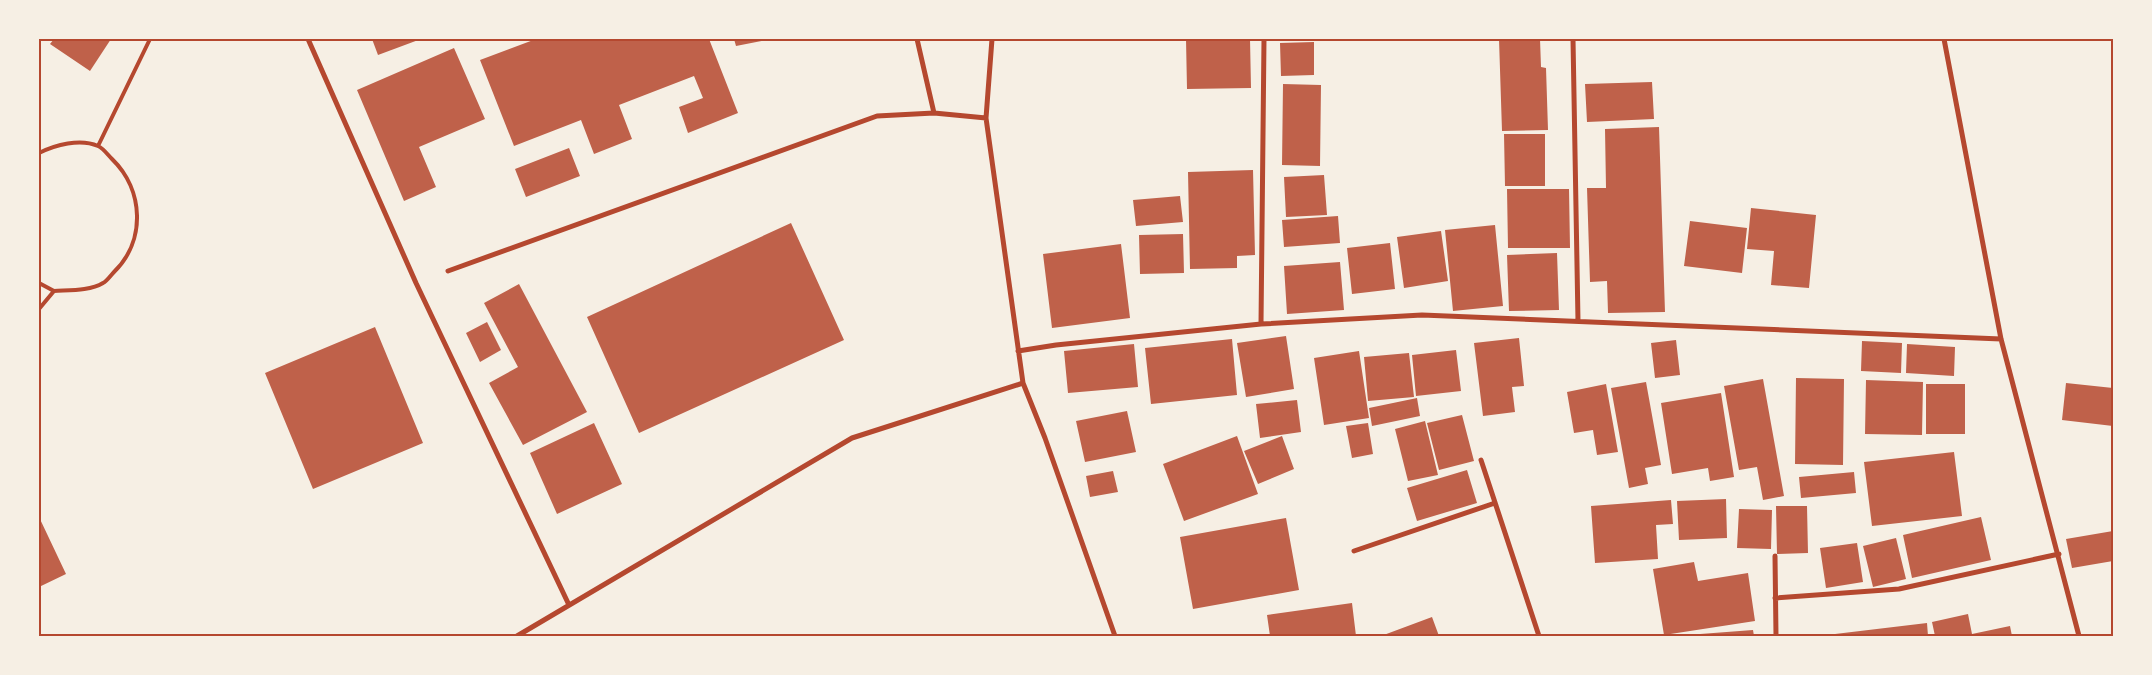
<svg xmlns="http://www.w3.org/2000/svg" width="2152" height="675" font-family="Manrope,sans-serif">
	<style>
		.building { fill: #bf614a }
		.lines { fill: none; stroke-linecap: round; stroke-linejoin: round }
		.service { stroke: #b5482f; stroke-width: 4 }
		.minor { stroke: #b5482f; stroke-width: 5 }
		.neatline { fill: none; stroke: #b5482f; stroke-width: 2 }
	</style>
	<rect width="100%" height="100%" fill="#f6efe4"/>
	<path class="building" d="M 54,39 L 111,39 L 90,71 L 50,44 Z
		M 372,39 L 421,39 L 378,55 Z
		M 536,39 L 709,39 L 738,113 L 688,133 L 679,107 L 703,98 L 694,76 L 619,105 L 632,139 L 594,154 L 581,120 L 514,146 L 480,60 Z
		M 734,39 L 766,39 L 766,40 L 736,46 Z
		M 1186,39 L 1250,39 L 1251,88 L 1187,89 Z
		M 1499,39 L 1540,39 L 1541,67 L 1546,68 L 1548,130 L 1502,131 Z
		M 1314,42 L 1314,75 L 1281,76 L 1280,43 Z
		M 454,48 L 485,119 L 419,147 L 436,187 L 404,201 L 357,90 Z
		M 1652,82 L 1654,119 L 1587,122 L 1585,84 Z
		M 1283,84 L 1321,85 L 1320,166 L 1282,165 Z
		M 1659,127 L 1665,312 L 1608,313 L 1607,281 L 1590,282 L 1587,188 L 1606,188 L 1605,129 Z
		M 1504,134 L 1545,134 L 1545,186 L 1505,186 Z
		M 569,148 L 580,176 L 526,197 L 515,169 Z
		M 1253,170 L 1255,255 L 1237,256 L 1237,268 L 1190,269 L 1188,172 Z
		M 1324,175 L 1327,215 L 1286,217 L 1284,177 Z
		M 1507,189 L 1569,189 L 1570,248 L 1508,248 Z
		M 1180,196 L 1183,222 L 1136,226 L 1133,200 Z
		M 1751,208 L 1816,215 L 1809,288 L 1771,285 L 1774,251 L 1747,249 Z
		M 1338,216 L 1340,243 L 1284,247 L 1282,220 Z
		M 1690,221 L 1747,228 L 1742,273 L 1684,266 Z
		M 791,223 L 844,340 L 639,433 L 587,317 Z
		M 1495,225 L 1503,306 L 1453,311 L 1445,230 Z
		M 1441,231 L 1448,281 L 1404,288 L 1397,237 Z
		M 1183,234 L 1184,273 L 1140,274 L 1139,235 Z
		M 1390,243 L 1395,289 L 1352,294 L 1347,248 Z
		M 1121,244 L 1130,318 L 1052,328 L 1043,254 Z
		M 1557,253 L 1559,310 L 1509,311 L 1507,255 Z
		M 1340,262 L 1344,310 L 1287,314 L 1284,266 Z
		M 519,284 L 587,412 L 523,445 L 489,383 L 518,367 L 484,303 Z
		M 487,322 L 501,350 L 480,362 L 466,333 Z
		M 375,327 L 423,443 L 313,489 L 265,373 Z
		M 1286,336 L 1294,389 L 1246,397 L 1237,343 Z
		M 1519,338 L 1524,386 L 1512,387 L 1515,412 L 1483,416 L 1474,343 Z
		M 1232,339 L 1237,395 L 1151,404 L 1145,348 Z
		M 1676,340 L 1680,375 L 1655,378 L 1651,343 Z
		M 1862,341 L 1902,343 L 1901,373 L 1861,371 Z
		M 1134,344 L 1138,387 L 1068,393 L 1064,351 Z
		M 1907,344 L 1955,347 L 1954,376 L 1906,373 Z
		M 1456,350 L 1461,391 L 1416,396 L 1412,355 Z
		M 1359,351 L 1369,418 L 1324,425 L 1314,358 Z
		M 1409,353 L 1414,397 L 1368,401 L 1364,357 Z
		M 1796,378 L 1844,379 L 1843,465 L 1795,464 Z
		M 1763,379 L 1784,496 L 1763,500 L 1757,467 L 1739,470 L 1724,386 Z
		M 1866,380 L 1923,382 L 1922,435 L 1865,434 Z
		M 1646,382 L 1661,465 L 1645,468 L 1648,484 L 1629,488 L 1611,388 Z
		M 2066,383 L 2113,388 L 2113,426 L 2062,420 Z
		M 1606,384 L 1618,452 L 1597,455 L 1593,430 L 1574,433 L 1567,392 Z
		M 1926,384 L 1965,384 L 1965,434 L 1926,434 Z
		M 1721,393 L 1734,477 L 1710,481 L 1708,468 L 1672,474 L 1661,403 Z
		M 1417,398 L 1420,416 L 1372,426 L 1369,408 Z
		M 1297,400 L 1301,432 L 1260,438 L 1256,404 Z
		M 1127,411 L 1136,452 L 1085,462 L 1076,421 Z
		M 1462,415 L 1474,461 L 1439,470 L 1427,423 Z
		M 1425,421 L 1438,475 L 1408,481 L 1395,429 Z
		M 594,423 L 622,484 L 557,514 L 530,453 Z
		M 1368,423 L 1373,454 L 1352,458 L 1346,426 Z
		M 1237,436 L 1258,494 L 1184,521 L 1163,464 Z
		M 1282,436 L 1294,469 L 1258,484 L 1244,451 Z
		M 1954,452 L 1962,516 L 1872,526 L 1864,462 Z
		M 1467,470 L 1477,503 L 1417,521 L 1407,488 Z
		M 1113,471 L 1118,492 L 1090,497 L 1086,476 Z
		M 1854,472 L 1856,493 L 1801,498 L 1799,477 Z
		M 1726,499 L 1727,538 L 1679,540 L 1677,501 Z
		M 1671,500 L 1673,524 L 1656,525 L 1658,559 L 1595,563 L 1591,506 Z
		M 1776,506 L 1807,506 L 1808,553 L 1777,554 Z
		M 1739,509 L 1772,510 L 1771,549 L 1737,548 Z
		M 39,517 L 66,574 L 39,587 Z
		M 1981,517 L 1991,560 L 1912,578 L 1903,535 Z
		M 1286,518 L 1299,590 L 1193,609 L 1180,537 Z
		M 2113,531 L 2113,561 L 2072,568 L 2066,539 Z
		M 1896,538 L 1906,579 L 1873,587 L 1863,546 Z
		M 1857,543 L 1863,582 L 1826,588 L 1820,548 Z
		M 1694,562 L 1698,581 L 1748,573 L 1755,621 L 1664,635 L 1653,569 Z
		M 1352,603 L 1356,636 L 1270,636 L 1267,615 Z
		M 1968,614 L 1972,634 L 2010,626 L 2012,636 L 1935,636 L 1932,622 Z
		M 1432,617 L 1439,636 L 1381,636 Z
		M 1927,623 L 1928,636 L 1835,636 L 1835,634 Z
		M 1753,630 L 1754,636 L 1688,636 L 1687,635 Z"/>
	<g class="lines">
		<path class="service" d="M 98,146 L 150,39
			M 39,153 C 55,145 80,138 98,146 C 103,148 108,155 112,159 C 144,190 146,241 114,272 C 111,275 107,281 103,283 C 90,291 69,290 54,291 L 39,309
			M 39,283 L 54,291"/>
		<path class="minor" d="M 308,39 L 416,283 L 569,605
			M 917,39 L 934,113
			M 992,39 L 986,118 L 1023,383 L 1045,438 L 1115,636
			M 1573,39 L 1578,321
			M 1944,39 L 2001,339 L 2079,636
			M 448,271 L 877,116 L 934,113 L 986,118
			M 1261,324 L 1264,39
			M 1018,351 L 1056,345 L 1261,324 L 1422,315 L 2001,339
			M 1481,460 L 1539,636
			M 1354,551 L 1495,503
			M 1775,556 L 1776,636
			M 1775,598 L 1899,589 L 2059,554
			M 517,636 L 852,438 L 1023,383"/>
	</g>
	<rect width="2152" height="675" fill="none" stroke="#f6efe4" stroke-width="80"/>
	<rect x="40" y="40" width="2072" height="595" class="neatline"/>
</svg>
